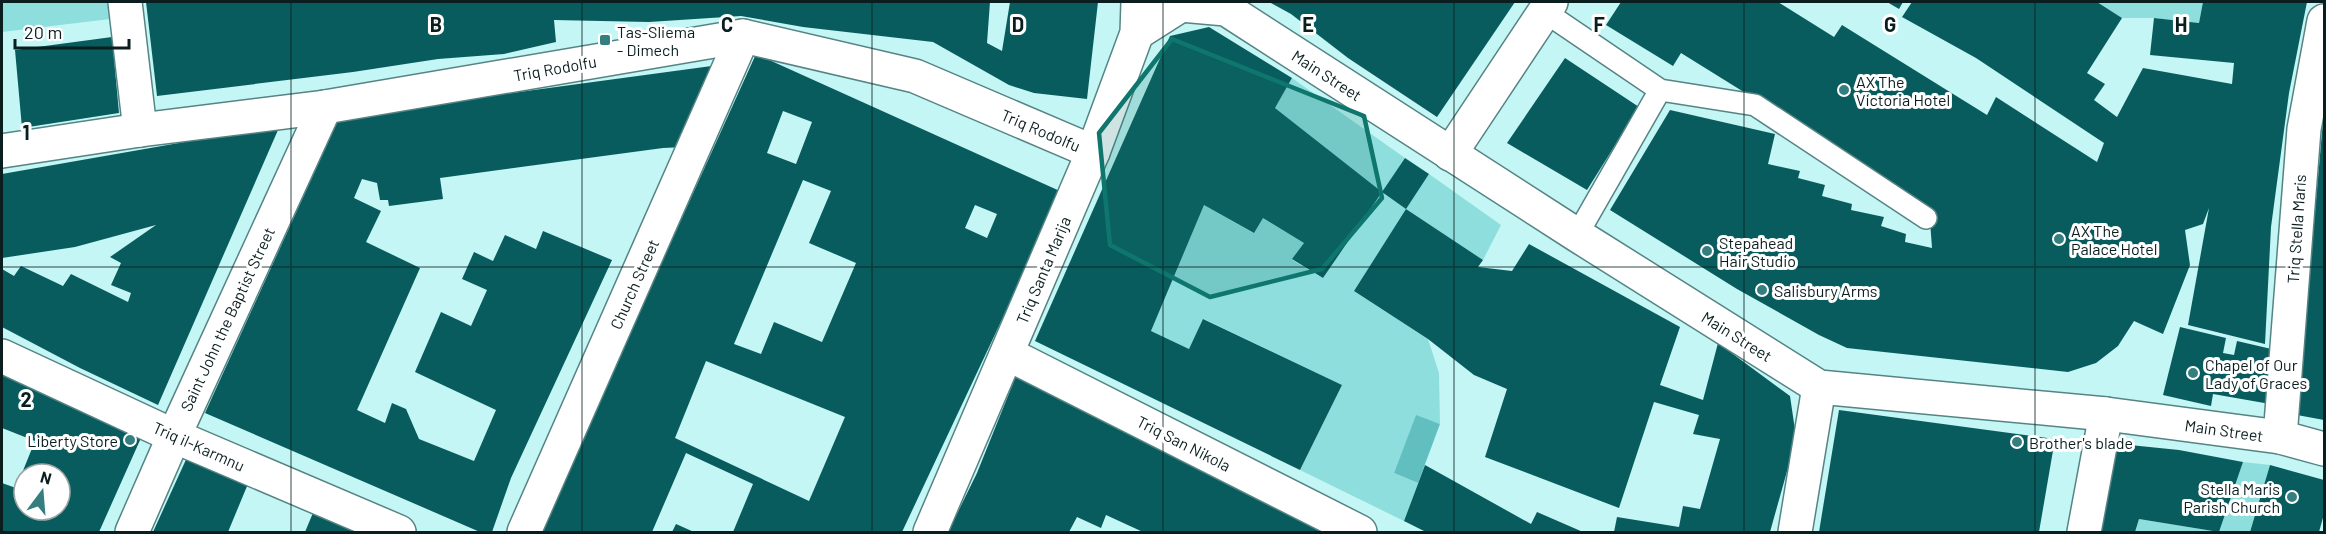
<svg xmlns="http://www.w3.org/2000/svg" width="2326" height="534" font-family="Barlow,sans-serif">
	<style>
		.green { fill: #8edede }
		.water { fill: #62bfc0 }
		.building { fill: #095c5d; fill-rule: evenodd }
		.lines { fill: none; stroke-linecap: round; stroke-linejoin: round }
		.lane-casing { stroke: #568484; stroke-width: 24 }
		.street-casing { stroke: #568484; stroke-width: 36 }
		.secondary-casing { stroke: #568484; stroke-width: 36 }
		.lane { stroke: #fff; stroke-width: 21 }
		.street { stroke: #fff; stroke-width: 33 }
		.secondary { stroke: #fff; stroke-width: 33 }
		.marked { fill: #0f766e; fill-opacity: 0.2; stroke: #0f766e; stroke-width: 4.5; stroke-linejoin: round }
		.grid { fill: none; stroke: #0b1e1f; stroke-width: 1.5; stroke-opacity: 0.55 }
		.poi-dot { fill: #357e7f; stroke: #fff; stroke-width: 2 }
		.labels { text-anchor: middle; dominant-baseline: central; stroke-width: 6; stroke-linejoin: round; paint-order: stroke }
		.poi-label { font-size: 16px; fill: #0b1e1f; stroke: #fff; text-anchor: start }
		.street-label { font-size: 16px; fill: #0b1e1f; stroke: #fff }
		.grid-label { font-size: 20px; text-anchor: middle; font-weight: bold; fill: #0b1e1f; stroke: #fff; stroke-width: 6; stroke-linejoin: round; paint-order: stroke }
	</style>
	<rect width="100%" height="100%" fill="#c4f6f5"/>
	<path class="green" d="M 2,2 L 107,2 L 110,19 L 2,32 Z
		M 2097,2 L 2203,2 L 2199,23 L 2154,18 L 2122,18 Z
		M 1292,78 L 1405,158 L 1383,192 L 1406,208 L 1429,174 L 1501,225 L 1483,260 L 1406,209 L 1354,291 L 1428,339 L 1439,373 L 1440,424 L 1416,416 L 1394,473 L 1418,483 L 1404,521 L 1300,470 L 1342,385 L 1204,319 L 1189,349 L 1151,331 L 1204,205 L 1253,233 L 1263,218 L 1304,243 L 1292,260 L 1323,278 L 1382,192 L 1275,108 Z
		M 2243,462 L 2270,465 L 2250,532 L 2135,532 L 2139,519 L 2219,532 Z"/>
	<path class="water" d="M 1416,415 L 1440,424 L 1418,483 L 1394,473 Z"/>
	<path class="building" d="M 146,2 L 990,2 L 987,43 L 1002,51 L 1010,2 L 1098,2 L 1087,99 L 1034,93 L 1009,85 L 933,42 L 803,27 L 741,16 L 649,22 L 554,20 L 556,42 L 504,54 L 438,59 L 353,72 L 157,96 Z
		M 1269,2 L 1515,2 L 1437,117 L 1348,58 L 1291,14 Z
		M 1621,2 L 1778,2 L 1834,37 L 1842,25 L 1987,115 L 1996,97 L 2097,162 L 2104,143 L 1976,58 L 1902,17 L 1912,2 L 2097,2 L 2122,18 L 2087,73 L 2105,84 L 2094,100 L 2117,117 L 2143,68 L 2232,84 L 2234,63 L 2150,55 L 2154,18 L 2199,23 L 2203,2 L 2307,2 L 2289,93 L 2271,227 L 2265,344 L 2188,325 L 2209,208 L 2203,224 L 2185,230 L 2190,265 L 2163,334 L 2134,321 L 2118,346 L 2096,363 L 2068,372 L 1847,348 L 1819,335 L 1737,289 L 1610,210 L 1670,110 L 1775,134 L 1768,164 L 1800,171 L 1798,178 L 1825,185 L 1822,196 L 1852,204 L 1851,210 L 1884,217 L 1881,226 L 1906,234 L 1905,242 L 1932,248 L 1929,207 L 1681,53 L 1673,66 L 1606,25 Z
		M 1887,2 L 1903,2 L 1899,9 Z
		M 1209,27 L 1292,78 L 1275,108 L 1382,192 L 1323,278 L 1292,259 L 1304,243 L 1263,218 L 1254,233 L 1204,205 L 1151,331 L 1189,349 L 1203,319 L 1342,385 L 1300,470 L 1035,341 L 1170,36 Z
		M 112,37 L 119,113 L 22,128 L 15,50 Z
		M 756,54 L 1062,192 L 902,532 L 733,532 L 753,484 L 686,453 L 652,532 L 540,532 ZM 783,111 L 812,122 L 796,164 L 767,153 ZM 803,180 L 831,191 L 809,243 L 856,263 L 822,342 L 774,322 L 761,354 L 734,344 ZM 975,205 L 997,214 L 987,238 L 965,228 ZM 706,361 L 845,417 L 809,501 L 675,438 Z
		M 1565,58 L 1639,107 L 1587,190 L 1507,143 Z
		M 719,65 L 684,147 L 663,148 L 440,178 L 443,199 L 389,206 L 388,200 L 380,200 L 377,183 L 362,179 L 354,198 L 381,211 L 366,242 L 420,268 L 357,410 L 385,423 L 392,403 L 406,409 L 419,439 L 474,461 L 496,410 L 415,372 L 441,312 L 471,326 L 487,290 L 462,279 L 474,252 L 493,261 L 505,235 L 536,249 L 543,231 L 612,260 L 511,478 L 492,532 L 480,532 L 205,413 L 340,116 Z
		M 2324,110 L 2324,420 L 2297,415 Z
		M 278,130 L 158,405 L 80,368 L 2,327 L 2,269 L 14,276 L 21,266 L 63,286 L 71,274 L 128,302 L 131,293 L 111,285 L 121,263 L 110,257 L 156,225 L 75,247 L 2,258 L 2,174 L 196,140 Z
		M 1405,158 L 1429,174 L 1406,209 L 1382,192 Z
		M 1406,209 L 1483,260 L 1478,267 L 1512,271 L 1529,244 L 1680,327 L 1660,385 L 1703,400 L 1718,343 L 1790,396 L 1795,430 L 1791,457 L 1770,532 L 1614,532 L 1617,517 L 1679,527 L 1683,506 L 1700,509 L 1720,439 L 1693,434 L 1699,415 L 1654,402 L 1619,508 L 1485,457 L 1507,389 L 1474,375 L 1428,339 L 1354,291 Z
		M 2180,327 L 2226,338 L 2223,353 L 2234,355 L 2237,341 L 2280,351 L 2270,404 L 2213,394 L 2211,406 L 2163,395 Z
		M 2,368 L 145,429 L 99,532 L 2,532 L 2,483 L 16,488 L 35,441 L 2,428 ZM 24,474 L 60,474 L 60,510 L 24,510 Z
		M 1016,376 L 1351,532 L 1143,532 L 1106,515 L 1101,528 L 1077,517 L 1069,532 L 948,532 L 977,473 Z
		M 1839,410 L 2055,439 L 2039,532 L 1819,532 Z
		M 2110,443 L 2179,450 L 2243,462 L 2219,532 L 2139,519 L 2135,532 L 2093,532 Z
		M 189,453 L 250,479 L 228,532 L 153,532 Z
		M 1425,465 L 1531,524 L 1537,512 L 1583,532 L 1426,532 L 1404,521 Z
		M 2270,465 L 2324,480 L 2324,514 L 2319,532 L 2250,532 Z
		M 315,508 L 370,532 L 305,532 Z
		M 676,524 L 694,532 L 672,532 Z"/>
	<g class="lines">
		<g class="lane-casing">
			<path id="lane" d="M 1545,12 L 1660,90 L 1755,105 L 1926,218
				M 1577,235 L 1660,90"/>
		</g>
		<g class="street-casing">
			<path id="street" d="M 125,2 L 140,130
				M 1450,154 L 1551,2
				M 1008,354 L 1360,532
				M 2,356 L 174,436 L 399,532
				M 2280,437 L 2304,129 L 2324,21
				M 132,532 L 174,436 L 325,107
				M 524,532 L 743,36
				M 930,532 L 1093,152
				M 1795,532 L 1819,387
				M 2084,532 L 2106,414"/>
		</g>
		<g class="secondary-casing">
			<path id="secondary" d="M 1221,2 L 1226,9 L 1577,235 L 1819,387 L 2106,414 L 2280,437 L 2324,449
				M 1137,33 L 1181,5 L 1226,9
				M 2,151 L 140,130 L 325,107 L 743,36 L 915,76 L 1093,152 L 1137,33 L 1138,2"/>
		</g>
		<use href="#lane" class="lane"/>
		<use href="#street" class="street"/>
		<use href="#secondary" class="secondary"/>
	</g>
	<path class="marked" d="M 1172,39 L 1364,116 L 1382,198 L 1322,269 L 1210,297 L 1110,245 L 1099,133 Z"/>
	<path class="grid" d="M 291,2 L 291,532M 582,2 L 582,532M 872,2 L 872,532M 1163,2 L 1163,532M 1454,2 L 1454,532M 1744,2 L 1744,532M 2035,2 L 2035,532M 2,267 L 2324,267"/>
	<g class="poi-dot">
		<rect x="599" y="34" width="12" height="12" rx="3"/>
		<circle cx="1844" cy="90" r="6"/>
		<circle cx="2059" cy="239" r="6"/>
		<circle cx="1707" cy="251" r="6"/>
		<circle cx="1762" cy="290" r="6"/>
		<circle cx="2193" cy="373" r="6"/>
		<circle cx="130" cy="440" r="6"/>
		<circle cx="2017" cy="442" r="6"/>
		<circle cx="2292" cy="497" r="6"/>
	</g>
	<g class="labels">
		<g class="poi-label">
			<text x="617" y="31">Tas-Sliema<tspan x="617" dy="18">- Dimech</tspan></text>
			<text x="1856" y="81">AX The<tspan x="1856" dy="18">Victoria Hotel</tspan></text>
			<text x="2071" y="230">AX The<tspan x="2071" dy="18">Palace Hotel</tspan></text>
			<text x="1719" y="242">Stepahead<tspan x="1719" dy="18">Hair Studio</tspan></text>
			<text x="1774" y="290">Salisbury Arms</text>
			<text x="2205" y="364">Chapel of Our<tspan x="2205" dy="18">Lady of Graces</tspan></text>
			<text x="118" y="440" text-anchor="end">Liberty Store</text>
			<text x="2029" y="442">Brother's blade</text>
			<text x="2280" y="488" text-anchor="end">Stella Maris<tspan x="2280" dy="18">Parish Church</tspan></text>
		</g>
		<g class="street-label">
			<text transform="translate(555 68) rotate(-10)">Triq Rodolfu</text>
			<text transform="translate(1327 75) rotate(33)">Main Street</text>
			<text transform="translate(1041 130) rotate(23)">Triq Rodolfu</text>
			<text transform="translate(2296 229) rotate(-86)">Triq Stella Maris</text>
			<text transform="translate(1043 270) rotate(-67)">Triq Santa Marija</text>
			<text transform="translate(634 284) rotate(-66)">Church Street</text>
			<text transform="translate(227 319) rotate(-65)">Saint John the Baptist Street</text>
			<text transform="translate(1737 336) rotate(32)">Main Street</text>
			<text transform="translate(2224 430) rotate(8)">Main Street</text>
			<text transform="translate(1184 443) rotate(27)">Triq San Nikola</text>
			<text transform="translate(199 446) rotate(24)">Triq il-Karmnu</text>
		</g>
	</g>
	<g class="grid-label">
		<text x="436" y="32">B</text>
		<text x="727" y="32">C</text>
		<text x="1018" y="32">D</text>
		<text x="1308" y="32">E</text>
		<text x="1599" y="32">F</text>
		<text x="1890" y="32">G</text>
		<text x="2181" y="32">H</text>
		<text x="26" y="140">1</text>
		<text x="26" y="407">2</text>
	</g>
	<rect width="2326" height="534" fill="none" stroke="#0b1e1f" stroke-width="6"/>
	<g transform="translate(42 492) rotate(16)"><circle r="28" fill="#ffffff" stroke="#9da5a5" stroke-width="1.5"/>
	<path d="M0-4.5L10 22L0 15L-10 22Z" fill="#357e7f"/>
	<text y="-9" font-size="16" font-weight="bold" text-anchor="middle" fill="#0b1e1f">N</text>
	</g>
	<path d="M15 39v9h114v-9" fill="none" stroke="#0b1e1f" stroke-width="3"/>
	<text x="24" y="39" font-size="18" fill="#0b1e1f" stroke="#ffffff" stroke-width="4.5" paint-order="stroke">20 m</text>
</svg>
